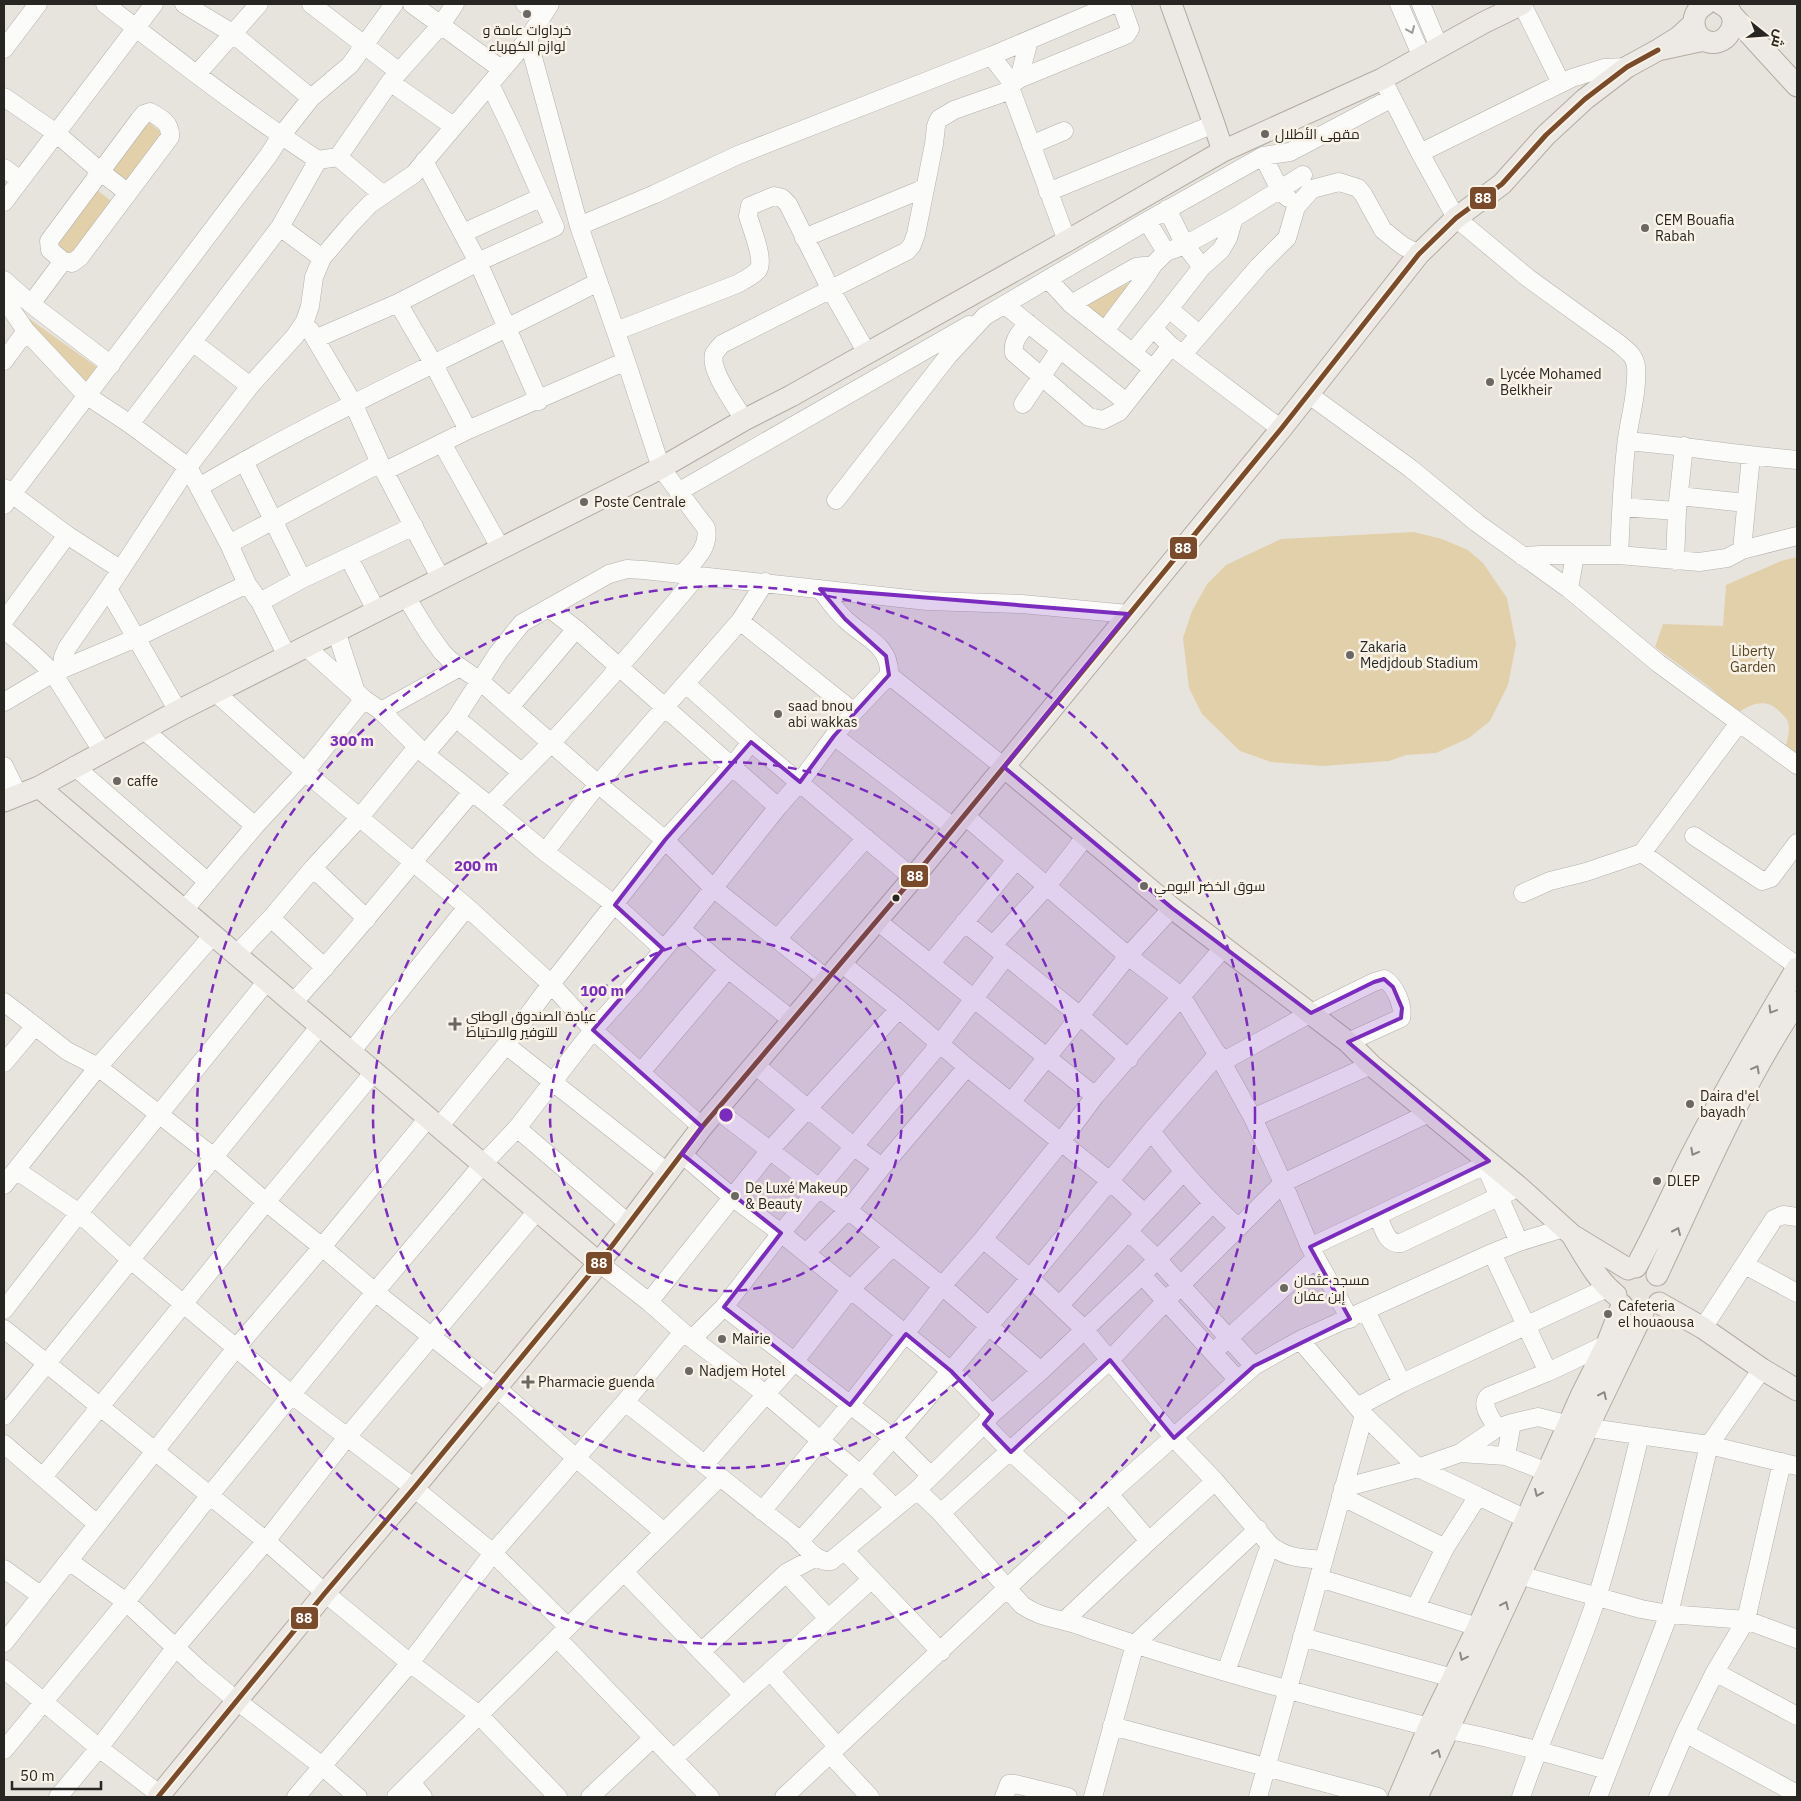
<svg xmlns="http://www.w3.org/2000/svg" width="1801" height="1801" font-family="'IBM Plex Sans',Cairo,sans-serif">
	<style>
		.green { fill: #e2d0ab }
		.lines { fill: none; stroke-linecap: round; stroke-linejoin: round }
		.minor-casing { stroke: #b3b0ac; stroke-width: 19 }
		.major-casing { stroke: #b2aca1; stroke-width: 23 }
		.minor { stroke: #fbfbfa; stroke-width: 18 }
		.major { stroke: #edeae5; stroke-width: 21 }
		.bus-1-casing { stroke: #f8f2e7; stroke-width: 9 }
		.bus-1 { stroke: #7a4b2a; stroke-width: 5 }
		.oneway { stroke: #9c9b99 }
		.oneway2 { stroke: #8a8884 }
		.marked { fill: #7b2cbf; fill-opacity: 0.2; stroke: #7b2cbf; stroke-width: 4; stroke-linejoin: round }
		.ring { fill: none; stroke: #7b2cbf; stroke-width: 2.5; stroke-dasharray: 9 6 }
		.poi-dot { fill: #6b6864; stroke: #f8f2e7; stroke-width: 2 }
		.bus-dot { fill: #282622; stroke: #f8f2e7; stroke-width: 2 }
		.labels { text-anchor: middle; dominant-baseline: central; stroke-width: 5; stroke-linejoin: round; paint-order: stroke }
		.poi-label { font-size: 14px; fill: #282622; stroke: #f8f2e7; text-anchor: start }
		.park-label { font-size: 14px; fill: #564522; stroke: #f8f2e7 }
		.centre { fill: #7b2cbf; stroke: #f8f2e7; stroke-width: 2.5 }
		.ring-label { font-size: 15px; text-anchor: middle; font-weight: bold; fill: #7b2cbf; stroke: #f8f2e7; stroke-width: 5; stroke-linejoin: round; paint-order: stroke }
		.line-badge { stroke: #f8f2e7; stroke-width: 2 }
		.badge-label { font-size: 14px; text-anchor: middle; font-weight: bold; fill: #fff }
	</style>
	<rect width="100%" height="100%" fill="#e7e4de"/>
	<path class="green" d="M 149,122 L 166,137 L 127,186 L 109,172 Z
		M 97,190 L 115,204 L 71,258 L 53,244 Z
		M 1141,277 L 1108,323 L 1082,306 Z
		M 24,315 L 98,368 L 81,388 Z
		M 1414,532 L 1442,539 L 1468,550 L 1483,563 L 1507,598 L 1516,644 L 1508,685 L 1490,721 L 1469,738 L 1436,753 L 1406,755 L 1389,761 L 1323,766 L 1271,762 L 1240,751 L 1202,714 L 1189,688 L 1183,638 L 1192,611 L 1207,584 L 1226,565 L 1281,539 Z
		M 1797,557 L 1797,754 L 1786,745 C 1788,738 1790,729 1788,722 C 1787,718 1783,715 1780,712 C 1767,698 1752,703 1738,713 L 1709,687 L 1655,647 L 1663,624 L 1723,626 L 1726,585 L 1781,561 Z"/>
	<g class="lines">
		<g class="minor-casing">
			<path id="minor" d="M 105,4 C 175,58 244,112 318,160 L 338,157 L 390,82 L 440,26 L 455,4
				M 184,4 L 232,33 L 311,98
				M 311,4 L 398,71
				M 412,4 L 501,69
				M 525,4 L 542,15
				M 550,4 L 528,39 L 579,226 L 626,361 L 661,468 L 706,528 C 710,548 694,561 682,574
				M 1399,4 L 1422,57
				M 1421,4 L 1439,47
				M 1522,4 L 1561,83
				M 4,49 L 38,4
				M 991,56 L 1013,84 L 1011,90 L 1067,241
				M 197,74 L 259,4
				M 1019,79 L 1126,35 L 1130,29 L 1121,4
				M 390,82 L 453,126
				M 1014,83 L 1019,79 L 1029,40
				M 1387,88 L 1420,153 L 1456,218 L 1528,278 L 1618,343 C 1626,350 1635,355 1636,367 C 1638,391 1630,416 1627,439 C 1622,477 1621,517 1619,555
				M 4,97 L 56,133 L 101,172 L 128,193
				M 150,112 C 161,118 171,123 170,137 L 80,257 L 72,263 L 63,261 L 50,250 L 49,241 L 139,120 L 144,114 Z
				M 1031,145 L 1064,131
				M 1420,153 L 1572,78 L 1604,68 L 1627,67
				M 1263,156 L 1280,190 L 1288,198
				M 338,157 L 382,194
				M 424,161 L 478,262 L 539,401
				M 4,168 L 20,180
				M 1048,192 L 1214,124
				M 4,202 L 154,4
				M 1167,209 L 1185,245 L 1202,267
				M 1147,221 L 1166,252
				M 579,226 L 655,194 L 738,155 L 991,56 L 1114,4
				M 280,227 L 322,258
				M 463,233 L 542,197
				M 804,238 L 925,188
				M 1048,279 L 1071,304 L 1153,369
				M 4,280 L 31,304 L 111,365
				M 15,290 L 9,306 L 26,331 L 86,395 L 130,424 L 188,467 L 229,544 L 247,584 L 260,602 L 287,656
				M 398,303 L 433,363 L 468,430
				M 31,304 L 63,261
				M 1071,304 L 1136,267 L 1153,265 L 1166,252 L 1185,245 L 1234,218 L 1303,175
				M 1005,305 L 1126,402
				M 1169,309 L 1199,334
				M 1028,323 C 1020,333 1012,340 1014,353 L 1089,417 L 1103,420 L 1119,412 L 1171,346
				M 1153,328 L 1171,346 L 1281,429
				M 310,330 L 353,403 L 380,463 L 441,579
				M 1106,330 C 1121,308 1139,288 1153,265
				M 616,331 L 737,284 C 744,280 753,276 758,270 C 765,260 751,227 748,216 L 750,206 L 774,196 L 782,198 L 788,204 L 831,290 L 867,353
				M 315,339 L 398,303 L 478,262 L 555,227 L 513,132 L 490,84
				M 194,343 L 250,386
				M 1133,352 L 1169,309 L 1202,267 L 1221,250 L 1228,238 L 1234,218
				M 1183,354 L 1259,266 L 1287,238 L 1296,207 L 1312,189 L 1339,182 L 1358,188 L 1363,194 L 1383,230 L 1403,246 L 1419,254
				M 4,361 L 26,331
				M 1308,394 L 1410,468 L 1477,523 L 1569,589 L 1658,663 L 1797,765
				M 1023,404 L 1060,349
				M 744,420 C 736,405 709,371 714,354 C 716,351 719,347 722,344 L 907,251 L 912,245 L 916,234 L 934,144 L 936,126 L 939,119 L 954,110 L 1011,90
				M 130,424 L 280,227 L 318,160
				M 1627,441 C 1684,446 1740,455 1797,460
				M 442,443 L 501,549
				M 244,461 L 302,579
				M 385,471 L 468,430 L 626,361
				M 199,487 C 328,411 465,351 598,282
				M 4,488 L 67,535 L 120,569
				M 678,492 L 969,325
				M 1679,496 L 1746,503
				M 836,500 L 948,356 L 985,316 L 1147,221 L 1263,156 L 1290,152 L 1392,98
				M 4,505 L 268,156 L 281,136 L 311,98 L 350,65 L 394,4
				M 1622,507 L 1677,511
				M 229,544 L 380,463
				M 1742,550 L 1751,456
				M 1522,556 L 1541,555 L 1619,555 L 1699,562 L 1727,558 L 1742,550 L 1797,536
				M 349,558 L 376,610
				M 1675,561 L 1677,511 L 1684,446
				M 108,589 L 188,467 L 250,386 L 295,336 L 305,321 L 310,306 L 314,277 L 322,258 L 351,224 L 370,204 L 414,174 L 528,39
				M 820,589 C 828,599 836,611 845,619 C 863,637 891,645 889,675 L 1004,767
				M 1569,589 L 1575,555
				M 406,597 L 427,631 L 442,652 L 450,660 L 480,681 L 598,784 L 665,840 L 713,888 L 827,979
				M 260,602 L 302,579 L 414,526
				M 549,608 L 576,629 L 778,807
				M 4,621 L 67,535
				M 740,621 L 854,712
				M 4,629 L 32,653 L 53,673 L 102,751
				M 336,631 L 355,689
				M 305,646 L 364,699 L 381,711 L 425,754 L 490,806 L 545,852 L 615,905 L 663,949
				M 62,669 L 63,657 L 67,648 L 108,589 L 178,711
				M 686,684 L 751,742 L 913,878
				M 215,692 L 305,772 L 467,907 L 551,984 L 593,1030 L 702,1127
				M 4,702 L 53,673 L 136,638 L 247,584
				M 510,707 L 576,629
				M 381,711 L 460,667
				M 456,718 L 521,772
				M 144,730 L 255,826
				M 834,736 L 954,828
				M 425,754 L 456,718 L 498,653 L 522,623 L 609,574 L 627,569 L 644,570 L 927,601 L 1022,604 L 1128,614
				M 4,766 L 18,795
				M 74,766 L 208,882
				M 490,806 C 511,783 533,762 554,740 C 603,687 650,632 697,576
				M 964,815 L 1128,956 L 1182,997 L 1222,1062 L 1253,1118 L 1283,1183 L 1310,1247 L 1350,1319
				M 1694,836 L 1762,881 L 1771,878 L 1797,843
				M 545,852 L 598,784 L 740,621 L 765,582
				M 1642,853 L 1797,966
				M 313,868 L 367,919
				M 1523,893 L 1550,881 L 1586,872 L 1642,853 L 1739,723
				M 184,910 L 255,826 L 305,772 L 364,699
				M 271,918 L 325,968
				M 876,920 L 1095,1096
				M 964,922 L 1080,1016 L 1129,1059
				M 681,929 L 728,969 L 792,1020
				M 777,939 L 866,838
				M 993,945 L 1047,886 L 1086,836
				M 236,955 L 271,918 L 313,868 L 360,817 L 417,747
				M 840,962 L 899,1009 L 967,1067 L 1110,1181 L 1144,1213
				M 931,963 L 1016,860
				M 4,1002 L 67,1051 L 98,1067 L 214,1157 L 266,1202 L 322,1247 L 375,1292 L 497,1388 L 576,1458 L 664,1532
				M 293,1003 C 355,935 412,862 472,792
				M 506,1045 L 668,1173
				M 351,1052 L 467,907
				M 1222,1062 L 1311,1013 L 1374,982 L 1384,979 C 1395,985 1404,1006 1401,1018 L 1348,1042
				M 4,1063 L 35,1026
				M 755,1065 L 853,1146 L 882,1167
				M 641,1072 L 728,969
				M 1012,1101 L 1128,956 L 1172,908
				M 717,1110 L 848,1210 L 942,1286 L 1041,1371
				M 1253,1118 L 1371,1065
				M 439,1127 L 506,1045 L 551,984 L 665,840 L 731,768 L 751,742
				M 517,1128 L 629,1224
				M 1151,1131 C 1178,1166 1205,1198 1238,1227
				M 682,1154 L 732,1197 L 781,1233 L 951,1371 L 992,1414
				M 1489,1161 L 1485,1165 L 1519,1242
				M 16,1170 L 79,1213 L 131,1260 L 292,1395 L 414,1488 L 493,1553 L 568,1627
				M 4,1185 L 98,1067 L 213,935
				M 1378,1216 C 1383,1227 1386,1245 1401,1243 L 1519,1187
				M 1128,1231 L 1157,1259 L 1254,1366
				M 983,1239 L 1030,1278 L 1084,1329 L 1174,1438 L 1215,1481 L 1270,1545 C 1288,1559 1302,1558 1324,1560
				M 1310,1247 L 1485,1165
				M 806,1253 L 848,1210 L 882,1167 L 967,1067
				M 1492,1253 L 1548,1372
				M 599,1263 L 649,1302 L 683,1332 L 767,1395 L 860,1474 L 895,1508
				M 1745,1265 L 1797,1293
				M 1142,1275 L 1238,1380
				M 649,1302 L 770,1150 L 899,1009
				M 1060,1305 L 1183,1172
				M 724,1307 L 893,1438 L 931,1476
				M 4,1310 L 79,1213 L 267,981
				M 1366,1311 L 1402,1383
				M 1703,1328 L 1774,1219 L 1783,1215 L 1797,1217
				M 4,1329 L 266,1541 L 325,1593 L 410,1663 L 479,1715 L 558,1797
				M 692,1339 L 724,1307 L 781,1233 L 939,1045 L 1006,956
				M 1300,1340 L 1364,1415 L 1418,1468 L 1478,1496 L 1445,1548 L 1416,1607
				M 1221,1345 L 1316,1258
				M 625,1402 C 681,1445 736,1490 792,1534 C 803,1543 815,1563 831,1561 L 917,1490 L 984,1424 L 992,1414 L 1041,1371 L 1142,1275 L 1212,1204
				M 1357,1407 L 1402,1383 L 1607,1288
				M 4,1416 L 320,1026
				M 984,1424 L 1011,1452 L 1083,1517
				M 1497,1428 C 1492,1419 1479,1405 1489,1396 L 1548,1372 L 1607,1344
				M 4,1444 L 97,1524
				M 1460,1453 L 1506,1456 L 1547,1472
				M 1506,1456 L 1512,1423
				M 705,1464 L 794,1362 L 850,1290 L 892,1247
				M 43,1477 L 266,1202 L 374,1072
				M 1343,1488 L 1418,1468 L 1460,1453 L 1497,1428 L 1512,1423 L 1538,1417 L 1569,1425 L 1709,1445 L 1797,1466
				M 917,1490 L 941,1513 L 1022,1605 C 1036,1615 1048,1617 1064,1621 C 1078,1624 1091,1630 1104,1634 C 1211,1670 1320,1699 1429,1727 C 1489,1735 1549,1754 1607,1770
				M 1110,1495 L 1149,1541
				M 1341,1496 L 1445,1548
				M 1478,1496 L 1526,1519
				M 762,1511 L 850,1405 L 942,1286 L 983,1239 L 1061,1142 L 1095,1096 L 1224,947
				M 941,1513 L 1110,1360 L 1181,1285 L 1283,1183 L 1429,1113
				M 800,1541 L 893,1438 L 1030,1278 L 1151,1131 L 1218,1054
				M 845,1551 L 941,1652
				M 69,1561 L 126,1602 L 201,1671 L 236,1700 L 322,1766 L 358,1797
				M 4,1569 L 40,1595
				M 624,1572 L 743,1695
				M 786,1573 L 828,1618
				M 1519,1575 L 1641,1609 L 1669,1614 L 1746,1620 L 1797,1639
				M 1319,1578 L 1478,1627
				M 1064,1621 L 1149,1541 L 1215,1481
				M 1302,1637 L 1453,1678
				M 557,1638 L 710,1797
				M 4,1643 L 236,1348 L 322,1247 L 428,1118
				M 701,1652 L 786,1573 L 816,1557
				M 4,1669 L 99,1748 L 163,1797
				M 770,1671 L 837,1746
				M 1226,1672 L 1270,1545
				M 1715,1672 L 1797,1716
				M 1112,1726 L 1378,1797
				M 1685,1733 L 1797,1794
				M 4,1750 L 126,1602 L 210,1495 L 375,1292 L 483,1164 L 517,1128 L 593,1030 L 637,981 L 681,929 L 778,807 L 800,782 L 834,736 L 854,712 L 889,675
				M 830,1754 L 870,1797
				M 673,1759 L 872,1579
				M 411,1782 L 423,1797
				M 58,1797 L 99,1748 L 176,1647 L 266,1541 L 347,1437 L 537,1211
				M 296,1797 L 410,1663 L 493,1553 L 625,1402 L 683,1332
				M 396,1797 L 720,1477
				M 590,1797 L 653,1738
				M 784,1797 L 1083,1517 L 1254,1366 L 1300,1340 L 1492,1253 L 1519,1242 L 1564,1228
				M 1004,1797 L 1009,1784 L 1015,1784 L 1068,1797
				M 1093,1797 L 1135,1644 L 1258,1529
				M 1258,1797 L 1364,1415
				M 1521,1797 C 1544,1730 1574,1665 1597,1597 C 1614,1544 1627,1489 1640,1435
				M 1598,1797 L 1669,1614 L 1709,1445 L 1762,1369
				M 1658,1797 L 1685,1733 L 1715,1672 L 1746,1620 L 1782,1462"/>
		</g>
		<g class="major-casing">
			<path id="major" d="M 1171,4 L 1214,124 L 1223,151
				M 1706,4 C 1699,8 1694,14 1694,22 C 1694,29 1697,35 1702,39 C 1726,54 1747,16 1721,4
				M 1733,16 L 1797,86
				M 1693,24 L 1679,37 L 1658,50 L 1704,40
				M 1004,767 L 1172,908 L 1348,1042 L 1371,1065 L 1519,1187 L 1572,1235 L 1628,1269
				M 39,787 L 599,1263
				M 4,801 L 39,787 L 178,711 L 661,468 L 744,420 L 791,396 L 1067,241 L 1223,151 L 1382,79 L 1483,23 L 1522,4
				M 1573,1237 C 1586,1258 1597,1280 1616,1295
				M 1636,1267 C 1656,1231 1672,1194 1690,1158 C 1723,1093 1760,1030 1797,968
				M 1657,1275 C 1701,1182 1740,1087 1797,1002
				M 1659,1303 L 1703,1328 L 1762,1369 L 1797,1390
				M 158,1797 L 325,1593 L 414,1488 L 599,1263 L 702,1127 L 913,878 L 1281,429 L 1419,254 L 1456,218 L 1502,184 L 1546,135 L 1585,99 L 1627,67 L 1658,50
				M 1399,1797 L 1429,1727 L 1478,1627 L 1581,1396 L 1607,1344 L 1622,1305
				M 1417,1797 L 1588,1427 L 1643,1313"/>
		</g>
		<use href="#minor" class="minor"/>
		<use href="#major" class="major"/>
		<g class="bus-1-casing">
			<path id="bus-1" d="M 158,1797 L 325,1593 L 414,1488 L 599,1263 L 702,1127 L 913,878 L 1281,429 L 1419,254 L 1456,218 L 1502,184 L 1546,135 L 1585,99 L 1627,67 L 1658,50"/>
		</g>
		<use href="#bus-1" class="bus-1"/>
	</g>
	<defs><path id="oneway-chevron" d="M-2-3.5L2.5 0L-2 3.5" fill="none" stroke-width="1.6" stroke-linecap="round" stroke-linejoin="round" transform="scale(1.25)"/></defs>
	<use class="oneway" href="#oneway-chevron" transform="translate(1411 30) rotate(67)"/>
	<g class="oneway2">
		<use href="#oneway-chevron" transform="translate(1772 1010) rotate(121)"/>
		<use href="#oneway-chevron" transform="translate(1756 1069) rotate(-62)"/>
		<use href="#oneway-chevron" transform="translate(1694 1152) rotate(118)"/>
		<use href="#oneway-chevron" transform="translate(1677 1231) rotate(-66)"/>
		<use href="#oneway-chevron" transform="translate(1603 1395) rotate(-64)"/>
		<use href="#oneway-chevron" transform="translate(1538 1493) rotate(114)"/>
		<use href="#oneway-chevron" transform="translate(1505 1605) rotate(-65)"/>
		<use href="#oneway-chevron" transform="translate(1463 1657) rotate(116)"/>
		<use href="#oneway-chevron" transform="translate(1437 1753) rotate(-66)"/>
	</g>
	<path class="marked" d="M 820,589 L 1128,614 L 1004,767 L 1172,908 L 1311,1013 L 1374,982 L 1384,979 L 1393,987 L 1402,1008 L 1401,1018 L 1348,1042 L 1489,1161 L 1310,1247 L 1350,1319 L 1254,1366 L 1174,1438 L 1110,1360 L 1011,1452 L 984,1424 L 992,1414 L 951,1371 L 906,1334 L 850,1405 L 724,1307 L 781,1233 L 682,1154 L 702,1127 L 593,1030 L 663,949 L 615,905 L 665,840 L 751,742 L 800,782 L 834,736 L 889,675 L 886,656 L 845,619 Z"/>
	<g class="ring">
		<circle cx="726" cy="1115" r="176"/>
		<circle cx="726" cy="1115" r="353"/>
		<circle cx="726" cy="1115" r="529"/>
	</g>
	<g class="poi-dot">
		<circle cx="527" cy="14" r="5"/>
		<circle cx="1265" cy="134" r="5"/>
		<circle cx="1645" cy="228" r="5"/>
		<circle cx="1490" cy="382" r="5"/>
		<circle cx="584" cy="502" r="5"/>
		<circle cx="1350" cy="655" r="5"/>
		<circle cx="778" cy="714" r="5"/>
		<circle cx="117" cy="781" r="5"/>
		<circle cx="1144" cy="886" r="5"/>
		<path d="M452.5 1016.5h5v5h5v5h-5v5h-5v-5h-5v-5h5z"/>
		<circle cx="1690" cy="1104" r="5"/>
		<circle cx="1657" cy="1181" r="5"/>
		<circle cx="735" cy="1196" r="5"/>
		<circle cx="1284" cy="1288" r="5"/>
		<circle cx="1608" cy="1314" r="5"/>
		<circle cx="722" cy="1339" r="5"/>
		<circle cx="689" cy="1371" r="5"/>
		<path d="M525.5 1374.5h5v5h5v5h-5v5h-5v-5h-5v-5h5z"/>
	</g>
	<circle class="bus-dot" cx="896" cy="898" r="4.5"/>
	<g class="labels">
		<g class="poi-label">
			<text x="527" y="30" text-anchor="middle">خرداوات عامة و<tspan x="527" dy="16">لوازم الكهرباء</tspan></text>
			<text x="1275" y="134">مقهى الأطلال</text>
			<text x="1655" y="220">CEM Bouafia<tspan x="1655" dy="16">Rabah</tspan></text>
			<text x="1500" y="374">Lycée Mohamed<tspan x="1500" dy="16">Belkheir</tspan></text>
			<text x="594" y="502">Poste Centrale</text>
			<text x="1360" y="647">Zakaria<tspan x="1360" dy="16">Medjdoub Stadium</tspan></text>
			<text x="788" y="706">saad bnou<tspan x="788" dy="16">abi wakkas</tspan></text>
			<text x="127" y="781">caffe</text>
			<text x="1154" y="886">سوق الخضر اليومي</text>
			<text x="466" y="1016">عيادة الصندوق الوطني<tspan x="466" dy="16">للتوفير والاحتياط</tspan></text>
			<text x="1700" y="1096">Daira d'el<tspan x="1700" dy="16">bayadh</tspan></text>
			<text x="1667" y="1181">DLEP</text>
			<text x="745" y="1188">De Luxé Makeup<tspan x="745" dy="16">&amp; Beauty</tspan></text>
			<text x="1294" y="1280">مسجد عثمان<tspan x="1294" dy="16">إبن عفان</tspan></text>
			<text x="1618" y="1306">Cafeteria<tspan x="1618" dy="16">el houaousa</tspan></text>
			<text x="732" y="1339">Mairie</text>
			<text x="699" y="1371">Nadjem Hotel</text>
			<text x="538" y="1382">Pharmacie guenda</text>
		</g>
		<g class="park-label">
			<text x="1753" y="651">Liberty<tspan x="1753" dy="16">Garden</tspan></text>
		</g>
	</g>
	<circle cx="726" cy="1115" r="8" class="centre"/>
	<g class="ring-label">
		<text x="352" y="746">300 m</text>
		<text x="476" y="871">200 m</text>
		<text x="602" y="996">100 m</text>
	</g>
	<g class="line-badge">
		<rect x="1469" y="186" width="28" height="24" rx="5" fill="#7a4b2a"/>
		<rect x="1169" y="536" width="29" height="24" rx="5" fill="#7a4b2a"/>
		<rect x="900" y="864" width="29" height="24" rx="5" fill="#7a4b2a"/>
		<rect x="585" y="1251" width="28" height="24" rx="5" fill="#7a4b2a"/>
		<rect x="290" y="1606" width="29" height="24" rx="5" fill="#7a4b2a"/>
	</g>
	<g class="badge-label">
		<text x="1483" y="203">88</text>
		<text x="1183" y="553">88</text>
		<text x="915" y="881">88</text>
		<text x="599" y="1268">88</text>
		<text x="304" y="1623">88</text>
	</g>
	<rect width="1801" height="1801" fill="none" stroke="#282622" stroke-width="10"/>
	<g transform="translate(1766 35) rotate(107)" stroke="#f8f2e7" stroke-width="4" paint-order="stroke">
	<path d="M0-4L9 19L0 12L-9 19Z" fill="#282622"/>
	<text y="-8" font-size="14" font-weight="bold" text-anchor="middle" fill="#282622">ش</text>
	</g>
	<path d="M12 1781v8h89v-8" fill="none" stroke="#282622" stroke-width="2.5"/>
	<text x="20" y="1781" font-size="15" fill="#282622" stroke="#f8f2e7" stroke-width="4" paint-order="stroke">50 m</text>
</svg>
